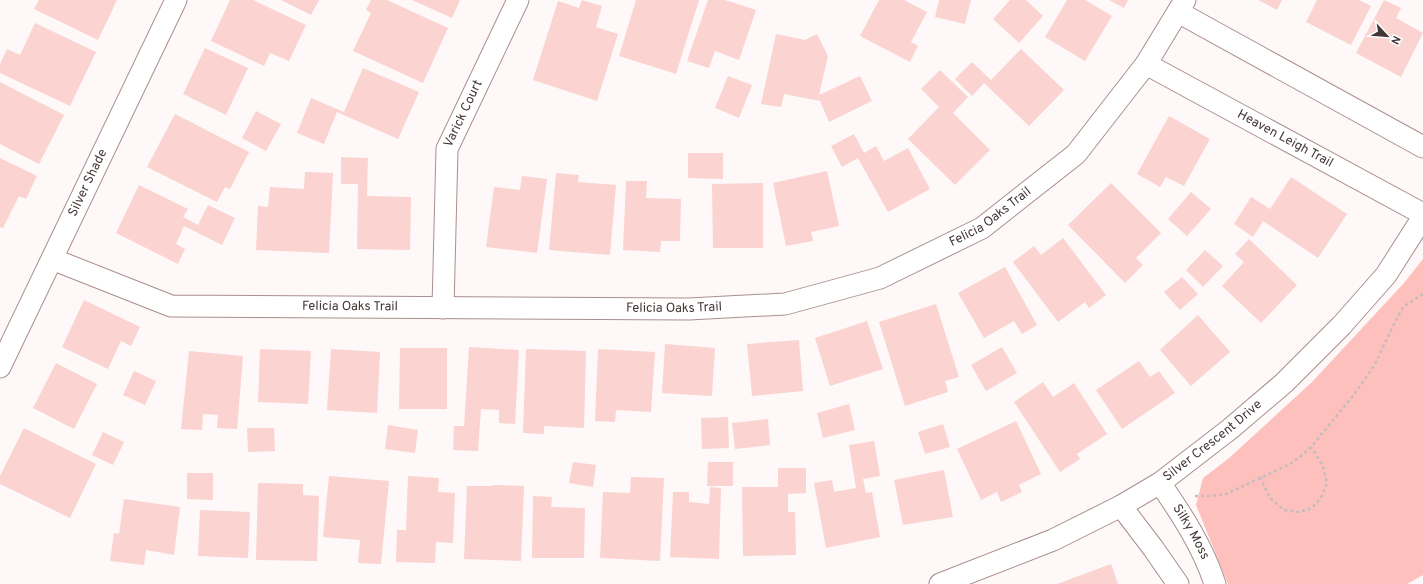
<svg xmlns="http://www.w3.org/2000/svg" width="1423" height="584" font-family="Overpass,sans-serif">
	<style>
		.green { fill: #fec0bd }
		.building { fill: #fbd3d1 }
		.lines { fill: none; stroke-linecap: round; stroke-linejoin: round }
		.minor-casing { stroke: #aa8e8d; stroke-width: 23 }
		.path { stroke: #c4bcbc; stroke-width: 2.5; stroke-dasharray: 3 3; stroke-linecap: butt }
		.minor { stroke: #fff; stroke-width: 21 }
		.labels { text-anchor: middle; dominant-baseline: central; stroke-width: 4; stroke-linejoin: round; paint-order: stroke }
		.street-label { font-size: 13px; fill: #433736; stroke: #fff }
	</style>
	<rect width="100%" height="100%" fill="#fef8f8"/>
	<path class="green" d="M 1423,259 L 1423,575 L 1407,584 L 1228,584 L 1196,505 L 1203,478 L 1228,459 L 1312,382 L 1404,283 Z"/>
	<path class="building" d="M 39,0 L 117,0 L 98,40 L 34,9 Z
		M 230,0 L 253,0 L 306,25 L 289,61 L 270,53 L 264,66 L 211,41 Z
		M 281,0 L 319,0 L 311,15 Z
		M 371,0 L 387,0 L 448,28 L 423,83 L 353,51 L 371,13 L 366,10 Z
		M 412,0 L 460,0 L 452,18 Z
		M 582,0 L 602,6 L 596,27 L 618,34 L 597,101 L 533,80 L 558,1 L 579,8 Z
		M 636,0 L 699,0 L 676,74 L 619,56 Z
		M 708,0 L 725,0 L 756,10 L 739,60 L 715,51 L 709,68 L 687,61 Z
		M 879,0 L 904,0 L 927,12 L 911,42 L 918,46 L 910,62 L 860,36 Z
		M 939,0 L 971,0 L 965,24 L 935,17 Z
		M 1010,0 L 1026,0 L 1043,16 L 1019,43 L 993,19 Z
		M 1067,0 L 1085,0 L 1112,16 L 1085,61 L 1045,37 Z
		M 1109,0 L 1128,0 L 1124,8 Z
		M 1258,0 L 1282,0 L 1277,10 Z
		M 1317,0 L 1359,0 L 1371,6 L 1351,45 L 1306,22 Z
		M 1384,0 L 1401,8 L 1396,18 L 1423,33 L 1401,77 L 1356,53 Z
		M 35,23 L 96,52 L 70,106 L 0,73 L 0,64 L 7,49 L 20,55 Z
		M 776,34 L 805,40 L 817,34 L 828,56 L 819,95 L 860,76 L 872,101 L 829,122 L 820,101 L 784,94 L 781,107 L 761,104 Z
		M 205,48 L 248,68 L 226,115 L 183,94 Z
		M 1021,49 L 1064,90 L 1029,126 L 984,83 L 972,96 L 955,79 L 972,62 L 991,80 Z
		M 363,68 L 419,92 L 398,139 L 337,112 L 324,144 L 297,133 L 311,98 L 344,112 Z
		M 940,70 L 968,97 L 953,113 L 990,150 L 955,185 L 908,139 L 939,107 L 921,89 Z
		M 728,76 L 752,85 L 739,118 L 715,108 Z
		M 0,82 L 64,115 L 39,164 L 0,144 Z
		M 256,111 L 281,124 L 266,151 L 242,138 Z
		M 175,114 L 249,152 L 230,189 L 225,187 L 217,202 L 147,167 Z
		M 1169,116 L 1210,139 L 1184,186 L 1166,177 L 1160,187 L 1137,174 Z
		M 854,134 L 864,153 L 876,146 L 884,161 L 908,148 L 930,189 L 888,212 L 858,158 L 842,167 L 831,146 Z
		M 688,153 L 723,153 L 723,179 L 688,178 Z
		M 341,157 L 368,158 L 367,196 L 411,197 L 410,250 L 357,249 L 358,184 L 341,184 Z
		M 0,158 L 37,176 L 26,199 L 19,196 L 3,228 L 0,227 Z
		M 827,171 L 839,226 L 811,232 L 813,241 L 786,246 L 773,183 Z
		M 305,172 L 333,173 L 329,253 L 256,250 L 258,206 L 268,207 L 270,187 L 304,189 Z
		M 556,173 L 579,175 L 578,182 L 616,185 L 610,255 L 549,250 Z
		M 522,176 L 547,179 L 537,253 L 486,247 L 494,187 L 520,190 Z
		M 1291,177 L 1347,214 L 1318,258 L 1263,221 L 1253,237 L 1234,224 L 1251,197 L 1270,209 Z
		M 626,181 L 647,181 L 646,198 L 681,199 L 680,241 L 661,241 L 660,252 L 623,250 Z
		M 763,183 L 763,248 L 713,248 L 712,184 Z
		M 1111,183 L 1161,233 L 1136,258 L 1143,265 L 1125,283 L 1068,225 Z
		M 139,185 L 188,209 L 183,217 L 198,225 L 208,205 L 235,218 L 222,245 L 184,226 L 176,244 L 185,249 L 178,264 L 116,233 Z
		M 1191,192 L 1211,209 L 1187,236 L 1168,219 Z
		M 1063,238 L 1106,295 L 1089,308 L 1085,302 L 1058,322 L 1013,262 L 1034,246 L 1041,255 Z
		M 1249,239 L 1297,285 L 1261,323 L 1222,286 L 1244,262 L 1235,254 Z
		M 1205,250 L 1223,266 L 1203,287 L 1186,270 Z
		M 1005,267 L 1037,325 L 1022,334 L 1014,321 L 984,338 L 958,293 Z
		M 1182,277 L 1198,294 L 1180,310 L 1164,292 Z
		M 84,300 L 140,327 L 131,346 L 121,341 L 108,369 L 62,347 Z
		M 936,304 L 959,377 L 945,381 L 948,392 L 905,406 L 879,322 Z
		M 1198,315 L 1230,352 L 1191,386 L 1160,350 Z
		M 867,321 L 883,369 L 830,386 L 815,338 Z
		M 799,340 L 803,391 L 752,396 L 747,344 Z
		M 665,344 L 715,348 L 712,396 L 662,393 Z
		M 469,347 L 519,350 L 515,424 L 499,423 L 499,410 L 481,409 L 478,451 L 453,450 L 454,426 L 464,426 Z
		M 1002,347 L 1017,373 L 986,391 L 971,365 Z
		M 400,348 L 447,348 L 447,409 L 399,409 Z
		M 260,349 L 311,351 L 308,404 L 258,402 Z
		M 331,349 L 380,352 L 377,413 L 327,410 Z
		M 526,349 L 586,351 L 584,428 L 544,426 L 544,434 L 523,433 Z
		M 598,349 L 655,352 L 651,412 L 616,410 L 615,422 L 595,421 Z
		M 189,351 L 243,356 L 237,429 L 217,428 L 218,415 L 203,414 L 202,430 L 181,429 Z
		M 1139,361 L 1150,377 L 1159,371 L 1175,393 L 1122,429 L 1096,390 Z
		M 56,363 L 97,384 L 74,429 L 33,408 Z
		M 134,371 L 156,381 L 145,405 L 123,395 Z
		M 1043,382 L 1053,397 L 1074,383 L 1107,434 L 1077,454 L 1080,459 L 1060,472 L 1014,402 Z
		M 849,404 L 855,430 L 823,438 L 817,413 Z
		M 728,417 L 729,448 L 702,449 L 701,418 Z
		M 768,419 L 770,445 L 735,449 L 732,423 Z
		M 1016,421 L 1041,474 L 1019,485 L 1022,492 L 1001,502 L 997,492 L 981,500 L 957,449 Z
		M 943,424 L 950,447 L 925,454 L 918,432 Z
		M 388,425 L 418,430 L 415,453 L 385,449 Z
		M 24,428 L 96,464 L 70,518 L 0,484 L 0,476 Z
		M 247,428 L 274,428 L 275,451 L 248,452 Z
		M 103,432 L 124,442 L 113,465 L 92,455 Z
		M 874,441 L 880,476 L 863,479 L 866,493 L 872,492 L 880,537 L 826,548 L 814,483 L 832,480 L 834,492 L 856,488 L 849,445 Z
		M 573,462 L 596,465 L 593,487 L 569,483 Z
		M 708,462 L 733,462 L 733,486 L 707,486 Z
		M 778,468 L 806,468 L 806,493 L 788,494 L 788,512 L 795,512 L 796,555 L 743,556 L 742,487 L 778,487 Z
		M 944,470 L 953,517 L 903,525 L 894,480 Z
		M 187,473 L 213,473 L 213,500 L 187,499 Z
		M 329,476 L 389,481 L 381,564 L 358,563 L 360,540 L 323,537 Z
		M 408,476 L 439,478 L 438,492 L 455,493 L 453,543 L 436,542 L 435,563 L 396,562 L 397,530 L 406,530 Z
		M 631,477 L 664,478 L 660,561 L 600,558 L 603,492 L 630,493 Z
		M 258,483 L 303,484 L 303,495 L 319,496 L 317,561 L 256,560 Z
		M 492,485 L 524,486 L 521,561 L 464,559 L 467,486 L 492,486 Z
		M 710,487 L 721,488 L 719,559 L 670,557 L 673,492 L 689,492 L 689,502 L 709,504 Z
		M 533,496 L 552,497 L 551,507 L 585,508 L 584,558 L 532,558 Z
		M 124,499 L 180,507 L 174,555 L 146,550 L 144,565 L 110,561 L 114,533 L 119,534 Z
		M 200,510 L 250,512 L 248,558 L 198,556 Z
		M 1111,564 L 1118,584 L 1057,584 Z"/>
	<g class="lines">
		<g class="minor-casing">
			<g id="minor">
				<path d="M 1178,12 L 1423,147"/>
				<path id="s1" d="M 1146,64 L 1423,214"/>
				<path id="s2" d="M 52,259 L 171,306 L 689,309 L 785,304 L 880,278 L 982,228 L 1076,154 L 1146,64 L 1185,0"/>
				<path id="s3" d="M 443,308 L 447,149 L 518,0"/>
				<path id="s4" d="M 0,367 L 176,0"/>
				<path id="s5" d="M 1160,483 C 1182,515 1203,547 1215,584"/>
				<path d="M 1121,506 L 1153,548 L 1178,584"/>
				<path id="s6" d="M 940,584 L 1053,540 L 1121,506 L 1160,483 L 1230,429 L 1284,383 L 1342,325 L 1386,275 L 1423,217"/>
			</g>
		</g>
		<path class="path" d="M 1260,477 L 1270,498 L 1284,510 L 1299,512 L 1312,508 L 1322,496 L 1327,483 L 1323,466 L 1311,447
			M 1195,496 L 1209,496 L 1226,494 L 1290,464 L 1300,457 L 1311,447 L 1353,396 L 1374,366 L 1394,324 L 1403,307 L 1423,294"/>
		<use href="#minor" class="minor"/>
	</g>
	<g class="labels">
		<g class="street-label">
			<text stroke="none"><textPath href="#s3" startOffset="198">Varick Court</textPath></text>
			<text stroke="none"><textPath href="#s1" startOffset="158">Heaven Leigh Trail</textPath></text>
			<text stroke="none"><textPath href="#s4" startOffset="204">Silver Shade</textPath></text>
			<text stroke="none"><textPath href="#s2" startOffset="967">Felicia Oaks Trail</textPath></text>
			<text stroke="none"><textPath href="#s2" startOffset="307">Felicia Oaks Trail</textPath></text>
			<text stroke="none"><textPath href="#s2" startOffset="631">Felicia Oaks Trail</textPath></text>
			<text stroke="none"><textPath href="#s6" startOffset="310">Silver Crescent Drive</textPath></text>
			<text stroke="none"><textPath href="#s5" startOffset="58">Silky Moss</textPath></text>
		</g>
	</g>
	<g transform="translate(1387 36) rotate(116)" stroke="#ffffff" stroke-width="3" paint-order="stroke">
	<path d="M0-3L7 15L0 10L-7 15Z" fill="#433736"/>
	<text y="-6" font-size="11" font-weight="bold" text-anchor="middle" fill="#433736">N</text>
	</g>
</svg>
